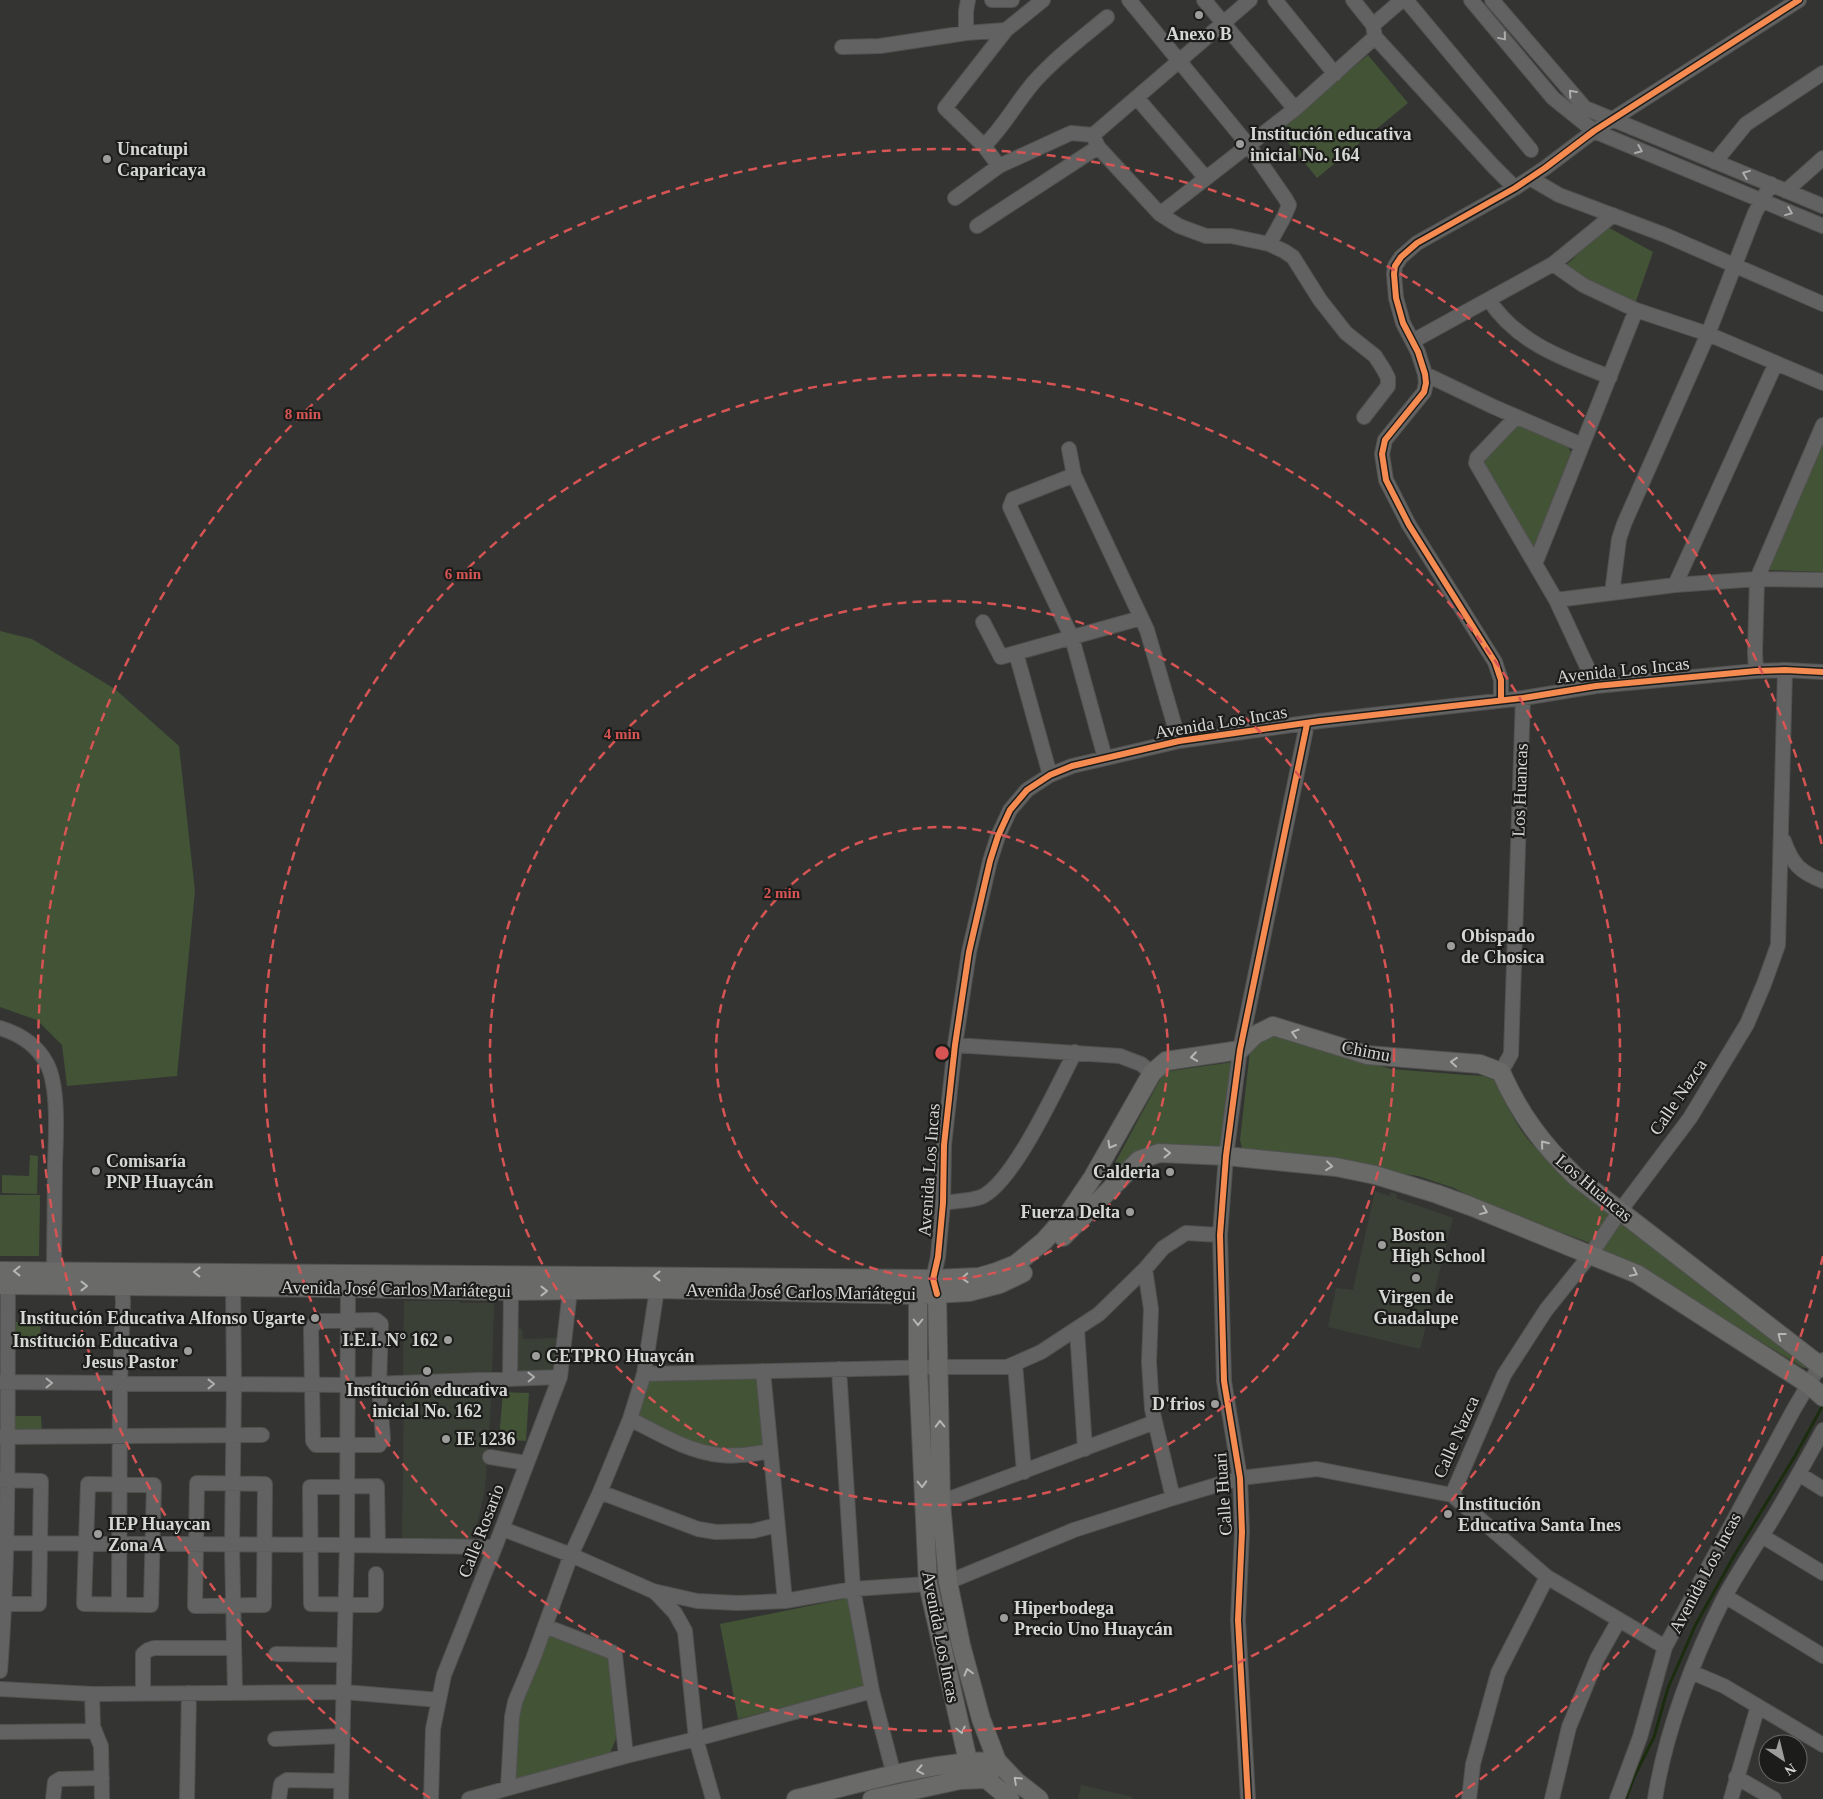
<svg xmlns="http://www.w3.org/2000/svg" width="1823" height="1799" font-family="'Times New Roman',serif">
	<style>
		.built { fill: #3b4037 }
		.green { fill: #425336 }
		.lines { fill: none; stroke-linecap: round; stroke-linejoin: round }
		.stream { stroke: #1b2d0e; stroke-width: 3 }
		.minor-casing { stroke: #515250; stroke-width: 16 }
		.major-casing { stroke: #515250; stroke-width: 20 }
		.minor { stroke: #626262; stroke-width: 14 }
		.major { stroke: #6a6b69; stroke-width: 18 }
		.cycleway-casing { stroke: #1c1d1b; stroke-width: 9 }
		.cycleway { stroke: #f68b52; stroke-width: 6 }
		.oneway { stroke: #adaeac }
		.oneway2 { stroke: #b5b7b4 }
		.ring { fill: none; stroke: #d65453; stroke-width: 2.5; stroke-dasharray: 9 6 }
		.poi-dot { fill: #9d9e9c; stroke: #1c1d1b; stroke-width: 2 }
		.labels { text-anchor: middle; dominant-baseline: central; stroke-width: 4.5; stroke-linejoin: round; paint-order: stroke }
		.poi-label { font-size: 18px; font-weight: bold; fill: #d5d7d4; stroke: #1c1d1b; text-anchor: start }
		.street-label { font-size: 18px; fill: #d5d7d4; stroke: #1c1d1b }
		.centre { fill: #d65453; stroke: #1c1d1b; stroke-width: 2.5 }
		.ring-label { font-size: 15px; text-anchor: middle; font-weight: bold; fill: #d65453; stroke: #1c1d1b; stroke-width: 4.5; stroke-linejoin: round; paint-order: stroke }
	</style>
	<rect width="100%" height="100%" fill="#343533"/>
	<path class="built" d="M 1375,1191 L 1389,1196 L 1391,1192 L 1397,1194 L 1396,1198 L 1453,1218 L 1420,1349 L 1328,1327 L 1336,1288 L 1353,1290 Z
		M 404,1301 L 459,1301 L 460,1303 L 494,1303 L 492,1376 L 403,1378 Z
		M 517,1329 L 522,1329 L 523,1339 L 559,1338 L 553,1373 L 514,1374 Z
		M 404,1387 L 492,1387 L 485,1490 L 473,1541 L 402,1541 Z
		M 1081,1785 L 1133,1797 L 1132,1799 L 1078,1799 Z"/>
	<path class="green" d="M 1368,55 L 1408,103 L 1317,178 L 1278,130 Z
		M 1604,225 L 1653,252 L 1636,301 C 1603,294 1591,285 1566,265 L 1573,259 Z
		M 1522,426 L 1568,446 L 1571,453 L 1532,551 L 1484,463 L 1486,457 L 1513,427 Z
		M 1823,432 L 1823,572 L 1769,570 Z
		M 0,631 L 32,639 L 115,689 L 179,746 L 195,891 L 177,1076 L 67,1086 L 62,1045 L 37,1020 L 0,1007 Z
		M 1276,1035 L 1391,1069 L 1467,1075 L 1484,1076 L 1494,1080 C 1504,1099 1517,1128 1531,1143 C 1555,1169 1585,1189 1613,1210 L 1597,1238 L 1590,1243 L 1484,1204 L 1454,1188 L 1418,1176 L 1248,1152 L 1242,1148 L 1240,1140 L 1250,1050 L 1268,1036 Z
		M 1233,1062 L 1221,1146 L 1160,1145 L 1101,1189 L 1164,1072 Z
		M 30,1155 L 38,1156 L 37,1194 L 2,1193 L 2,1175 L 29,1176 Z
		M 0,1195 L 40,1195 L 39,1256 L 0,1256 Z
		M 1626,1212 L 1809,1366 L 1805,1368 L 1802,1367 L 1693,1300 L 1598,1249 Z
		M 15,1322 L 41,1323 L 40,1341 L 14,1340 Z
		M 760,1374 L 766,1446 L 734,1451 L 693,1444 L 634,1417 L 648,1375 Z
		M 503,1392 L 529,1393 L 526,1441 L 499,1439 Z
		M 13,1416 L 41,1416 L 42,1432 L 13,1433 Z
		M 848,1598 L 865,1686 L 738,1719 L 720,1624 Z
		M 549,1634 L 609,1659 L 614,1669 L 616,1739 L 610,1753 L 604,1756 L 511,1782 L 519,1703 Z"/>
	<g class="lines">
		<path class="stream" d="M 1626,1799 L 1634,1777 L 1654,1737 L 1668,1688 L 1695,1626 L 1734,1556 L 1795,1456 L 1822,1407"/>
		<g class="minor-casing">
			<path id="minor" d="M 992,0 L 1012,0
				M 1129,0 L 1249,146 L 1285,198 L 1289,205 L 1284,217 L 1269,244
				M 1204,0 L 1295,109
				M 1275,0 L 1335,74
				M 1406,0 L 1531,150
				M 1471,0 L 1553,98 L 1594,131 L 1823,226
				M 1492,0 L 1585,108 L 1823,206
				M 1373,25 L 1402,0
				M 966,33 L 966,11 L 968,0
				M 1375,37 L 1493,166 L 1515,188
				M 842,47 L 880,46 L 966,33 L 1006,30 L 1043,0
				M 1137,98 L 1205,177
				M 1093,135 L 1098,147 L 1160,214 L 1179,226 L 1206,236 L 1231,236 L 1269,244 L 1284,251 L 1293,257 L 1320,300 L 1346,333 L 1375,356 L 1384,370 L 1388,378 L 1388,386 L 1364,417
				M 984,146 C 1005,125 1016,103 1034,82 C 1056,57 1082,38 1107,17
				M 1715,162 L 1746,124 L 1823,73
				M 999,166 L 984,146 L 945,108 L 1006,30
				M 1530,178 L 1559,195 L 1665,235 L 1823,304
				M 1786,191 L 1823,158
				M 955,198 L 999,166 L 1071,133 L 1093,135 L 1250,0
				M 1160,214 L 1295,109 L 1375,37 L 1373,25 L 1353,0
				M 977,226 L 1098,147
				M 1553,264 L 1583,285 L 1636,310 L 1708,334 L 1823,383
				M 1489,300 C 1517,343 1564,359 1610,377
				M 1413,341 L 1553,264 L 1613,215
				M 1425,374 L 1494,407 L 1582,445
				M 1516,417 L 1477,458 L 1476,463 L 1556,600 L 1596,686
				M 1069,449 L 1074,475 L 1147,630 L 1179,741
				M 1074,475 L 1013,499 L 1010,507 L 1072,638 L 1105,758
				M 1535,564 L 1636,310
				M 1675,585 L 1776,363
				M 1612,593 L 1619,539 L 1624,524 L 1708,334 L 1755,213 L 1771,184
				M 1556,600 L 1675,585 L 1757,579 L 1823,580
				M 983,622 L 1001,657 L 1141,618
				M 1016,653 L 1050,775
				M 1756,671 L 1755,652 L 1757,579 L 1823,425
				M 1501,700 L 1501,680 L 1495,662 L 1409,525 L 1386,480 L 1382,454 L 1385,440 L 1424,392 L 1426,383 L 1425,374 L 1418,352 L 1403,323 L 1396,298 L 1394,274 L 1395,266 L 1401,257 L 1417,243 L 1515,188 L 1545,168 L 1594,131 L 1799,0
				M 1784,841 C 1792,864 1800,872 1823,881
				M 0,1028 C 20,1034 37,1045 47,1064 C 59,1087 56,1137 55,1163 C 55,1199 54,1235 54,1271 L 50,1281
				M 955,1045 L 1120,1056 L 1141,1064 L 1152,1073
				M 1501,1072 L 1511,1054 L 1523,698
				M 943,1203 C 955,1201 970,1201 981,1197 C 1013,1184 1058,1085 1075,1052
				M 1145,1269 L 1151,1309 L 1149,1362 L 1152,1409 L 1173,1498
				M 233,1277 L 234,1384 L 232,1545 L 235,1692
				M 936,1288 L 933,1279 L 938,1257 L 943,1203 L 944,1145 L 955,1045 L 969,952 L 990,861 L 998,836 L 1010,810 L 1027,790 L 1050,775 L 1072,766 L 1179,741 L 1320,721 L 1523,698 L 1596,686 L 1756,671 L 1785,670 L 1823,672
				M 376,1320 L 381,1324 L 379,1384 L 383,1439 L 379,1445 L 316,1445 L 313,1441 L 311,1329 L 315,1323 L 318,1321 Z
				M 1077,1330 L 1085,1449
				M 1015,1364 L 1024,1472
				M 839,1369 L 853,1589 L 872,1691 L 894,1775
				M 763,1371 L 785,1601
				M 644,1374 L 938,1367 L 1007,1367 L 1041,1352 L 1099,1314 L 1145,1269 L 1163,1248 L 1186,1233 L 1220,1235
				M 510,1377 L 511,1291
				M 0,1382 L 347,1385 L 560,1377
				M 630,1419 C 658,1433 688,1452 720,1455 C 737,1457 754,1454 770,1451
				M 0,1437 L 262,1435
				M 490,1457 L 526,1463
				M 1799,1474 L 1823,1489
				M 0,1480 L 41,1481 L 39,1604 L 0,1604
				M 197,1483 L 265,1484 L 264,1605 L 195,1606 Z
				M 88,1484 L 154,1485 L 151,1605 L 84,1604 Z
				M 600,1492 L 698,1529 L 716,1532 L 753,1531 L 777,1525
				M 1452,1495 L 1504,1375 L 1546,1310 L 1591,1254 L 1620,1211 L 1690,1118 L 1747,1024 L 1764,984 L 1778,945 L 1785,670
				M 941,1502 L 1155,1422
				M 503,1529 L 571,1555 L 653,1591 L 697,1601 L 738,1603 L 785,1601 L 853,1589 L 928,1584
				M 1762,1536 L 1823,1573
				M 0,1543 L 347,1545 L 495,1547
				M 376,1574 L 376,1605 L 311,1604 L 310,1487 L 377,1486 L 378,1545
				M 948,1582 L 1074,1530 L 1173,1498 L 1240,1478 L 1317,1469 L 1452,1495 L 1547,1577 L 1665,1647
				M 654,1591 L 675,1613 L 685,1631 L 696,1739 L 713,1799
				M 1725,1596 L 1823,1656
				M 119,1604 L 120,1383 L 123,1301 L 121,1278
				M 545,1626 L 612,1652 L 615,1655 L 626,1756
				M 276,1654 L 344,1655
				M 0,1671 C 10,1543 7,1414 8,1285
				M 1691,1672 L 1724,1686 L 1823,1745
				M 0,1689 L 92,1694 L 344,1692 L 439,1700
				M 143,1693 L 143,1654 L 148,1650 L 154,1648 L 234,1648
				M 92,1694 L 93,1727 L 101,1746 L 102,1799
				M 0,1732 L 95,1731
				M 275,1739 L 343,1736
				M 1736,1777 L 1774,1799
				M 508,1787 L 512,1717 L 515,1702 L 533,1659 L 571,1555 L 600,1492 L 630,1419 L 644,1374 L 657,1289
				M 53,1799 L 55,1782 L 60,1779 L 102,1778
				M 187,1799 L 189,1693
				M 279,1799 L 281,1784 L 287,1780 L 341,1781
				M 341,1799 L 347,1545 L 348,1280
				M 431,1799 L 433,1729 L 444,1675 L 495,1547 L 560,1377 L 571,1282
				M 469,1799 L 626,1756 L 696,1739 L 872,1691
				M 1248,1799 L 1238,1620 L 1242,1532 L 1240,1478 L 1224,1381 L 1220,1235 L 1226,1156 L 1240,1050 L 1307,724
				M 1469,1799 L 1473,1764 L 1498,1673 L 1547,1577
				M 1552,1799 L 1569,1727 L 1597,1659 L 1619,1620
				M 1617,1799 L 1640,1737 L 1665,1647 L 1794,1409 L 1823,1360
				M 1655,1799 C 1665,1733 1694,1657 1724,1598 C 1738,1572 1755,1547 1770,1523 C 1789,1492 1806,1461 1823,1430
				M 1731,1799 L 1758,1706"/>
		</g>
		<g class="major-casing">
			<path id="major" d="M 1063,1237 L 1139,1160 L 1159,1153 L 1226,1156 L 1336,1167 L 1375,1175 L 1437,1194 L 1470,1206 L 1637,1274 L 1808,1384 L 1823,1397
				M 0,1271 L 933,1279 L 979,1277 L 996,1272 L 1016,1264 L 1044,1241 L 1068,1214 L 1093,1177 L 1152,1073 L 1166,1061 L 1240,1050 L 1255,1035 L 1273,1026 L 1367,1055 L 1480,1064 L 1501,1072 C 1520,1115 1543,1145 1576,1177 L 1823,1368
				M 0,1285 L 348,1288 L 511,1291 L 657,1289 L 918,1295 L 969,1292 L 1000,1284 L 1023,1273
				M 926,1287 L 918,1295 L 918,1368 L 928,1584 L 968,1761
				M 937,1294 L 941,1502 L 948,1582 L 961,1645 L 981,1719 L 997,1761
				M 978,1772 L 1010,1799
				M 796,1799 C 862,1783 929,1761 997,1761 L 1016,1781 L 1039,1799
				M 872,1799 L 960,1780 L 985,1779 L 994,1768 L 997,1761"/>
		</g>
		<use href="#minor" class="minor"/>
		<use href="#major" class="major"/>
		<g class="cycleway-casing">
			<path id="cycleway" d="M 1501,700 L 1501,680 L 1495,662 L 1409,525 L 1386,480 L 1382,454 L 1385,440 L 1424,392 L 1426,383 L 1425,374 L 1418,352 L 1403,323 L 1396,298 L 1394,274 L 1395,266 L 1401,257 L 1417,243 L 1515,188 L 1545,168 L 1594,131 L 1799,0
				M 937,1294 L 933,1279 L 938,1257 L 943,1203 L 944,1145 L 955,1045 L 969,952 L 990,861 L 998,836 L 1010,810 L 1027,790 L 1050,775 L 1072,766 L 1179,741 L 1320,721 L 1523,698 L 1596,686 L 1756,671 L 1785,670 L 1823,672
				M 1248,1799 L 1238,1620 L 1242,1532 L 1240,1478 L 1224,1381 L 1220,1235 L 1226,1156 L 1240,1050 L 1307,724"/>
		</g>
		<use href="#cycleway" class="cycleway"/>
	</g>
	<defs><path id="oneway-chevron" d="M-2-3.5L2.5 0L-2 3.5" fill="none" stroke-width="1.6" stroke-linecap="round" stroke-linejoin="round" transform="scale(1.25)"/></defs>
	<g class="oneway">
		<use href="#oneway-chevron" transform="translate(1503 37) rotate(50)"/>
		<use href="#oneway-chevron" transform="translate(1572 93) rotate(-132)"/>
		<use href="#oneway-chevron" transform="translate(1639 150) rotate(23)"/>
		<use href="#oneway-chevron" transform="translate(1746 174) rotate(-158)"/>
		<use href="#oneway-chevron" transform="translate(1789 212) rotate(22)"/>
		<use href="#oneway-chevron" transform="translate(531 1377) rotate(-1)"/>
		<use href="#oneway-chevron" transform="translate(49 1383)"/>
		<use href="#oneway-chevron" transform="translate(211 1384)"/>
	</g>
	<g class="oneway2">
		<use href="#oneway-chevron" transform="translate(1295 1033) rotate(-163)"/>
		<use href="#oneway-chevron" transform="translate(1194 1057) rotate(172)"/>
		<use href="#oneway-chevron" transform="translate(1454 1062) rotate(-175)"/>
		<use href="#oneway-chevron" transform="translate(1544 1144) rotate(-129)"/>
		<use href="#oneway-chevron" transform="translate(1111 1145) rotate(120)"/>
		<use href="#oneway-chevron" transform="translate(1167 1153)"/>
		<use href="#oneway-chevron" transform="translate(1329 1166) rotate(6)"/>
		<use href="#oneway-chevron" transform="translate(1484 1211) rotate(22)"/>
		<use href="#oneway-chevron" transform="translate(17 1271) rotate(-180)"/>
		<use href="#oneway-chevron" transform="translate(197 1272) rotate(-179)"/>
		<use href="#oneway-chevron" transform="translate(1634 1273) rotate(26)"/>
		<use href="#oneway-chevron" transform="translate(657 1276) rotate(-180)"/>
		<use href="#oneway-chevron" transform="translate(965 1278) rotate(177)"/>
		<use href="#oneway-chevron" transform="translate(84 1286)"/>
		<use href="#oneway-chevron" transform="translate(544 1291)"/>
		<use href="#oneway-chevron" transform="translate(918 1322) rotate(90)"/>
		<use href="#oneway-chevron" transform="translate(1781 1336) rotate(-143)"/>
		<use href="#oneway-chevron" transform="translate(940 1424) rotate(-91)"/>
		<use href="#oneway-chevron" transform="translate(922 1484) rotate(88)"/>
		<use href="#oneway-chevron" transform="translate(968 1672) rotate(-105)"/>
		<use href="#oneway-chevron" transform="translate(961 1730) rotate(77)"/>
		<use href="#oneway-chevron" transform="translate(920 1770) rotate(169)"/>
		<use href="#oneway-chevron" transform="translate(1017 1780) rotate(-137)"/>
	</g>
	<g class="ring">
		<circle cx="942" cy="1053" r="226"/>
		<circle cx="942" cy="1053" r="452"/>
		<circle cx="942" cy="1053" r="678"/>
		<path d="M1823 1256A904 904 0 0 1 1454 1798M430 1798A904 904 0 1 1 1823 850"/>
	</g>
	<g class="poi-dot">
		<circle cx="1199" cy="15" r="5"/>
		<circle cx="1240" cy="144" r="5"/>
		<circle cx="107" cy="159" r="5"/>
		<circle cx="1451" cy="946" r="5"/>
		<circle cx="96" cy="1171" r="5"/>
		<circle cx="1170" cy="1172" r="5"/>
		<circle cx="1130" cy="1212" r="5"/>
		<circle cx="1382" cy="1245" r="5"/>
		<circle cx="1416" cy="1278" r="5"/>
		<circle cx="315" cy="1318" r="5"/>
		<circle cx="448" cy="1340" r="5"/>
		<circle cx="188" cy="1351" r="5"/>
		<circle cx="536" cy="1356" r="5"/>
		<circle cx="427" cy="1371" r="5"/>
		<circle cx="1215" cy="1404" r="5"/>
		<circle cx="446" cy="1439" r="5"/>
		<circle cx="1448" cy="1514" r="5"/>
		<circle cx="98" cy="1534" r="5"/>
		<circle cx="1004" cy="1618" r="5"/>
	</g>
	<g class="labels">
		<g class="poi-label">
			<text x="1199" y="34" text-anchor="middle">Anexo B</text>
			<text x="1250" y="134">Institución educativa<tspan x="1250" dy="21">inicial No. 164</tspan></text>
			<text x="117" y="149">Uncatupi<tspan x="117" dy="21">Caparicaya</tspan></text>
			<text x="1461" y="936">Obispado<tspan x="1461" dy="21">de Chosica</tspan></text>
			<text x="106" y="1161">Comisaría<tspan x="106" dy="21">PNP Huaycán</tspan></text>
			<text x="1160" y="1172" text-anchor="end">Calderia</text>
			<text x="1120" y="1212" text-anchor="end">Fuerza Delta</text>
			<text x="1392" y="1235">Boston<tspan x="1392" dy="21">High School</tspan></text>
			<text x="1416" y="1297" text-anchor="middle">Virgen de<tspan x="1416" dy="21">Guadalupe</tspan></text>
			<text x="305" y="1318" text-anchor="end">Institución Educativa Alfonso Ugarte</text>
			<text x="438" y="1340" text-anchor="end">I.E.I. N° 162</text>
			<text x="178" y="1341" text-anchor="end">Institución Educativa<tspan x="178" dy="21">Jesus Pastor</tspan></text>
			<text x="546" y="1356">CETPRO Huaycán</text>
			<text x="427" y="1390" text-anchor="middle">Institución educativa<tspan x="427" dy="21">inicial No. 162</tspan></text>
			<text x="1205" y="1404" text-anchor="end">D'frios</text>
			<text x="456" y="1439">IE 1236</text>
			<text x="1458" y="1504">Institución<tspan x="1458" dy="21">Educativa Santa Ines</tspan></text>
			<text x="108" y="1524">IEP Huaycan<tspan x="108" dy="21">Zona A</tspan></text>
			<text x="1014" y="1608">Hiperbodega<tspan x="1014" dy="21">Precio Uno Huaycán</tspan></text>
		</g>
		<g class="street-label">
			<text transform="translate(1623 670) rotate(-6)">Avenida Los Incas</text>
			<text transform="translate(1221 722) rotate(-9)">Avenida Los Incas</text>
			<text transform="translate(1520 790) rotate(-88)">Los Huancas</text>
			<text transform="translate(1366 1051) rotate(11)">Chimu</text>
			<text transform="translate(1678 1097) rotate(-56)">Calle Nazca</text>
			<text transform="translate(929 1170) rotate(-86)">Avenida Los Incas</text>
			<text transform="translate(1594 1188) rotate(40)">Los Huancas</text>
			<text transform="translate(396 1289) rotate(1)">Avenida José Carlos Mariátegui</text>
			<text transform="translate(801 1292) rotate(1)">Avenida José Carlos Mariátegui</text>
			<text transform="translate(1456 1437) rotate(-66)">Calle Nazca</text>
			<text transform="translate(1223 1494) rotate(-94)">Calle Huari</text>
			<text transform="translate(481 1531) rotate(-69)">Calle Rosario</text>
			<text transform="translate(1705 1573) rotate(-62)">Avenida Los Incas</text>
			<text transform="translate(941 1637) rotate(79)">Avenida Los Incas</text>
		</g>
	</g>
	<circle cx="942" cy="1053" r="8" class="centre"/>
	<g class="ring-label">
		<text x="303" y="419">8 min</text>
		<text x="463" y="579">6 min</text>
		<text x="622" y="739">4 min</text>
		<text x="782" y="898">2 min</text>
	</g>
	<g transform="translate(1783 1759) rotate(145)"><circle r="24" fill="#1c1d1b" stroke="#666765"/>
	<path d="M0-4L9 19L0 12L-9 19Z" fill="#9d9e9c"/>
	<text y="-8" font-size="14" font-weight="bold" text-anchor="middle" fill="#d5d7d4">N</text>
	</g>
</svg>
